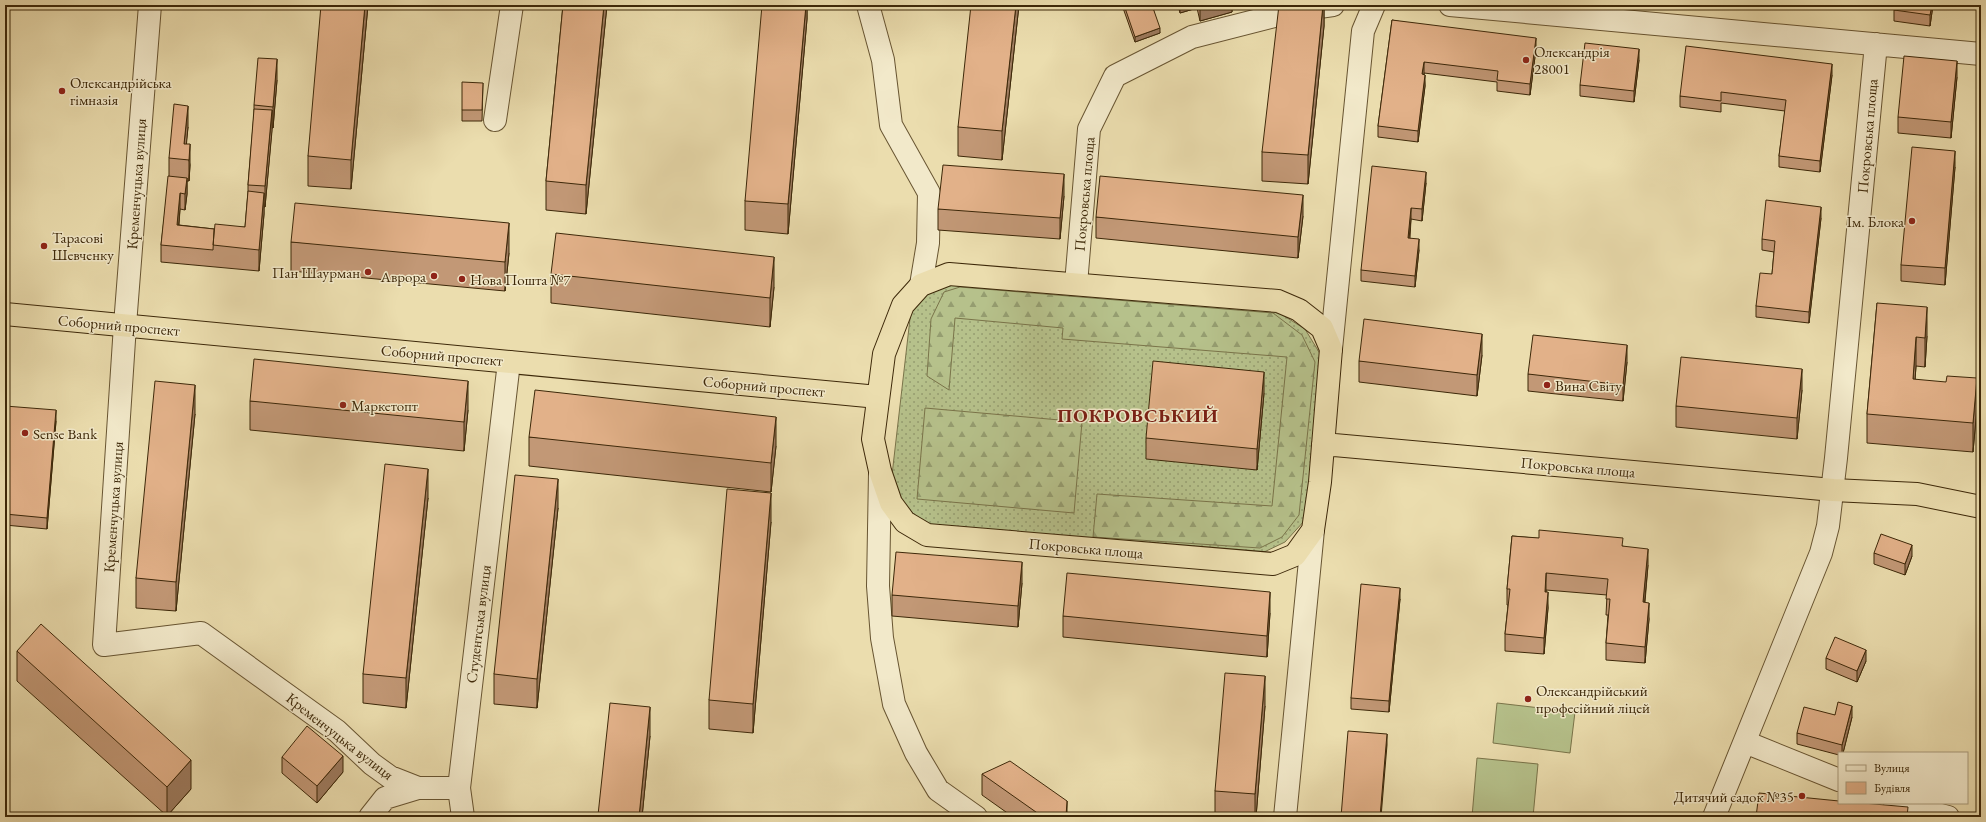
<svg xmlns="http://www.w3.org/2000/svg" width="1986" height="822" font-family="'EB Garamond',serif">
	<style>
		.grass { fill: url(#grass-dots); stroke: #7a744a }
		.forest { fill: url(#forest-firs); stroke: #7a744a }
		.pitch { fill: #b6c18b; stroke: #7a744a }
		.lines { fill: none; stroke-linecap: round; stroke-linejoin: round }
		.minor-casing { stroke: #685532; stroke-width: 24 }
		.highway-casing { stroke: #3d2809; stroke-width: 24 }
		.minor { stroke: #f2e9ca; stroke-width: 22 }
		.highway { stroke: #ebddae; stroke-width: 22 }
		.wall { fill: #c29876; stroke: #3d2809 }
		.shaded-wall { fill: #9e7c60; stroke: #3d2809 }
		.building { fill: #e2b189; stroke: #3d2809 }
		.poi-dot { fill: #8f2418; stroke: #f2e9ca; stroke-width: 1.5 }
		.labels { text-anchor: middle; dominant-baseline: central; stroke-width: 3; stroke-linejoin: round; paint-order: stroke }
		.poi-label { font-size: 15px; fill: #3d2809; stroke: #f2e9ca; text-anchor: start }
		.street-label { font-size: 15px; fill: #3d2809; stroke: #f2e9ca }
		.district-label { font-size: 19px; font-weight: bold; letter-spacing: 1px; fill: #7a1f14; stroke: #f2e9ca }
	</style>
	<defs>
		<pattern id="grass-dots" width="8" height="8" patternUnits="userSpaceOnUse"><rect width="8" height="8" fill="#b6c18b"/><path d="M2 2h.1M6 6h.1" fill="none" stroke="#959d70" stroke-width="1.8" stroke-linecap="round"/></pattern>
		<pattern id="forest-firs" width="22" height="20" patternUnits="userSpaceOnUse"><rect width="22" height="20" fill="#b6c18b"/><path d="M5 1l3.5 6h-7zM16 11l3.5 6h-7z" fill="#959d70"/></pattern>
	</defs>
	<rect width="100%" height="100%" fill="#ebddae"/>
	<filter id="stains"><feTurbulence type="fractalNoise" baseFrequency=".005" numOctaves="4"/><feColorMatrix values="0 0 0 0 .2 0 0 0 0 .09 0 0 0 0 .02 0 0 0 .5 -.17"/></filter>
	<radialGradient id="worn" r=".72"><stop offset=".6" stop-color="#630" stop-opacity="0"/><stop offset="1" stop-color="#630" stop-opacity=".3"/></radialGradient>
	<path class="grass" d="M 957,282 L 1276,311 L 1305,329 L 1322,357 L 1306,519 L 1285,542 L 1260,554 L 931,528 L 902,504 L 892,475 L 911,310 L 927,290 Z"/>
	<path class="forest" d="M 960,287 L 1273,313 L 1302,335 L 1315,362 L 1299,515 L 1282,537 L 1260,548 L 1093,537 L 1097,494 L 1272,506 L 1287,357 L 1062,339 L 1063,328 L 955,318 L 949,390 L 927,376 L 931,319 L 944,292 Z
		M 925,408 L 1082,422 L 1074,513 L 917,499 Z"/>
	<path class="pitch" d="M 1497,703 L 1575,712 L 1570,753 L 1493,743 Z
		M 1477,758 L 1538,764 L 1533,817 L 1472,817 Z"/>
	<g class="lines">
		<g class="minor-casing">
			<path id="minor" d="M 150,5 L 125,325 L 104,645 L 201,633 L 337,731 L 372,764 L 390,777 L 418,788
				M 868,5 L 883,60 L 891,125 L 929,193 L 928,243 L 921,285
				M 1450,5 L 1981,54
				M 495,120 L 512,5
				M 1076,284 L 1089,129 L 1115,76 L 1192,37 L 1298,10 L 1333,5
				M 1331,349 L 1363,31 L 1374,5
				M 880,473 L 878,586 L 882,638 L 894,704 L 916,753 L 938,790 L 976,817
				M 1745,742 L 1839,780
				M 459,788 L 463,817
				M 1895,803 L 1948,817
				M 370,817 L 385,798 L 418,788 L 459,788 L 509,362
				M 1285,817 L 1313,530
				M 1714,817 L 1821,553 L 1828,526 L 1836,458 L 1876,44"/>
		</g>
		<g class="highway-casing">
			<path id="highway" d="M 949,274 L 1278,301 L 1299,310 L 1322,328 L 1331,349 L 1320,482 L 1313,530 L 1295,555 L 1273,564 L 927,535 L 905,522 L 891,503 L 880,471 L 873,439 L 884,354 L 903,305 L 921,285 Z
				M 5,314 L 878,397
				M 1323,444 L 1833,490 L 1917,494 L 1981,507"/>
		</g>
		<use href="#minor" class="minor"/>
		<use href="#highway" class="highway"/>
	</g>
	<path class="wall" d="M 368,5 L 351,189 L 308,186 L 308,156 Z
		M 563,5 L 607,5 L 586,214 L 546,210 L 546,181 Z
		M 807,5 L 807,19 L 788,234 L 745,230 L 745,201 Z
		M 1019,5 L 1002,160 L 958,156 L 958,127 Z
		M 1122,5 L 1152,5 L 1160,33 L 1135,42 Z
		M 1178,5 L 1232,5 L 1232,12 L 1200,21 L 1197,8 L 1180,13 Z
		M 1324,5 L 1324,26 L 1308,184 L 1262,181 L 1262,152 Z
		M 1933,5 L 1930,26 L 1894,21 L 1894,10 Z
		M 1392,20 L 1536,49 L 1530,95 L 1497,91 L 1497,82 L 1424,73 L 1425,86 L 1418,142 L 1378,137 L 1378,126 Z
		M 1639,60 L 1634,102 L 1580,96 L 1580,85 Z
		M 1832,75 L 1820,172 L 1779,167 L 1779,156 L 1785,111 L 1721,103 L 1721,112 L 1680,107 L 1680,96 Z
		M 1957,77 L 1951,138 L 1898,133 L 1898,117 Z
		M 277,80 L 273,128 L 272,128 L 265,207 L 264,207 L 264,214 L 259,271 L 161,262 L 161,245 L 169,177 L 169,158 L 188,127 L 186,144 L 190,165 L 189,181 L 187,181 L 187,194 L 185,210 L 180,209 L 179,225 L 214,229 L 245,227 L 248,192 L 248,185 L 254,114 L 254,105 Z
		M 483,83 L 482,121 L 462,121 L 462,110 Z
		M 1955,167 L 1945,285 L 1901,281 L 1901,265 Z
		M 1426,183 L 1422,221 L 1411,219 L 1410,238 L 1419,250 L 1415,287 L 1361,281 L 1361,270 Z
		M 1064,196 L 1060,239 L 938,230 L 938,209 Z
		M 1303,216 L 1298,258 L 1096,238 L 1096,217 Z
		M 1821,218 L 1809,323 L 1756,317 L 1756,306 L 1772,274 L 1774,252 L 1762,250 L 1762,239 Z
		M 291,242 L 509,253 L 505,291 L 291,271 Z
		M 551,274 L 774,287 L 770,327 L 551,303 Z
		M 1877,303 L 1927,336 L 1925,367 L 1916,366 L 1915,379 L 1977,407 L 1973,452 L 1867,443 L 1867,414 Z
		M 1482,355 L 1477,396 L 1359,382 L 1359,361 Z
		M 1627,362 L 1623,401 L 1528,391 L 1528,374 Z
		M 1802,390 L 1797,439 L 1676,427 L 1676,406 Z
		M 1264,393 L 1257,470 L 1146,459 L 1146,438 Z
		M 250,401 L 468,410 L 464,451 L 250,430 Z
		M 5,406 L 56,421 L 47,529 L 5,525 Z
		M 195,414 L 176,611 L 136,608 L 136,578 Z
		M 529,437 L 776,446 L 771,492 L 529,466 Z
		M 428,498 L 406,708 L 363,703 L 363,674 Z
		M 558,508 L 537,708 L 494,704 L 494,674 Z
		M 771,522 L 753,733 L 709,729 L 709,700 Z
		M 1512,536 L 1623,546 L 1648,565 L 1645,602 L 1649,619 L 1645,663 L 1606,660 L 1606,643 L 1608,615 L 1606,615 L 1607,595 L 1546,590 L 1548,608 L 1544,654 L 1505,651 L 1505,634 L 1508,605 L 1507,605 L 1507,589 Z
		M 1874,553 L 1912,556 L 1905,575 L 1874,564 Z
		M 1022,583 L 1018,627 L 892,616 L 892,595 Z
		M 1400,599 L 1389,712 L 1351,709 L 1351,698 Z
		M 1270,613 L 1267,657 L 1063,637 L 1063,616 Z
		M 17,651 L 191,789 L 167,816 L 17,681 Z
		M 1826,658 L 1866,661 L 1857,682 L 1826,669 Z
		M 1265,706 L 1256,817 L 1215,817 L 1215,791 Z
		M 1835,715 L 1852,717 L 1843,753 L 1839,753 L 1839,755 L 1797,744 L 1797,733 Z
		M 650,736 L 642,817 L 598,817 L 598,815 Z
		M 282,757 L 343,772 L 317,803 L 282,773 Z
		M 982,774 L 1067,817 L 1013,817 L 982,795 Z"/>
	<path class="shaded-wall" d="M 365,5 L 368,5 L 351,189 L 351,160 Z
		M 604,5 L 607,5 L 586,214 L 586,185 Z
		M 806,5 L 807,5 L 807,19 L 788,234 L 788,204 Z
		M 1016,5 L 1019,5 L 1002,160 L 1002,131 Z
		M 1180,5 L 1197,5 L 1197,8 L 1180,13 Z
		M 1217,5 L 1232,5 L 1232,12 L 1200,21 L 1200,9 Z
		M 1323,5 L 1324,5 L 1324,26 L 1308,184 L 1308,155 Z
		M 1932,5 L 1933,5 L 1930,26 L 1930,15 Z
		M 1160,28 L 1160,33 L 1135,42 L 1135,37 Z
		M 1536,38 L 1536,49 L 1530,95 L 1530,84 Z
		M 1639,49 L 1639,60 L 1634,102 L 1634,91 Z
		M 277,59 L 277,80 L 273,128 L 273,107 Z
		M 1957,61 L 1957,77 L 1951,138 L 1951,122 Z
		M 1424,62 L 1424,73 L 1422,85 L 1422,74 Z
		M 1832,64 L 1832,75 L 1820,172 L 1820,161 Z
		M 1425,75 L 1425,86 L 1418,142 L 1418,131 Z
		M 188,106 L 188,127 L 185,160 L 184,144 Z
		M 272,110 L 272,131 L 265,207 L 265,186 Z
		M 190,144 L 190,165 L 189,181 L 189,160 Z
		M 1955,151 L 1955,167 L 1945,285 L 1945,268 Z
		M 1426,172 L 1426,183 L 1422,221 L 1422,209 Z
		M 1064,174 L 1064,196 L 1060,239 L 1060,218 Z
		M 187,178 L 187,194 L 185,210 L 185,194 Z
		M 180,193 L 180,209 L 177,242 L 177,225 Z
		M 264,193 L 264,214 L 259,271 L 259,250 Z
		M 1303,195 L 1303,216 L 1298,258 L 1298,237 Z
		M 1821,207 L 1821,218 L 1809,323 L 1809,312 Z
		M 1411,208 L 1411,219 L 1408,249 L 1408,238 Z
		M 509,223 L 509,253 L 505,291 L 505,262 Z
		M 1419,239 L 1419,250 L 1415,287 L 1415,276 Z
		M 774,257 L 774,287 L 770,327 L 770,298 Z
		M 1927,307 L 1927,336 L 1925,367 L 1925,338 Z
		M 1482,334 L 1482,355 L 1477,396 L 1477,375 Z
		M 1916,337 L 1916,366 L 1913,408 L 1913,379 Z
		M 1627,345 L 1627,362 L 1623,401 L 1623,385 Z
		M 1802,369 L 1802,390 L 1797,439 L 1797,418 Z
		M 1264,372 L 1264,393 L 1257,470 L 1257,449 Z
		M 1977,378 L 1977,407 L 1973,452 L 1973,423 Z
		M 468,381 L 468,410 L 464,451 L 464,422 Z
		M 195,385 L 195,414 L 176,611 L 176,582 Z
		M 56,410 L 56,421 L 47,529 L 47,518 Z
		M 776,417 L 776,446 L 771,492 L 771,463 Z
		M 428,469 L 428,498 L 406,708 L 406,678 Z
		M 558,479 L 558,508 L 537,708 L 537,679 Z
		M 771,493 L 771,522 L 753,733 L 753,704 Z
		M 1912,545 L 1912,556 L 1905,575 L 1905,564 Z
		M 1648,549 L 1648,565 L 1643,618 L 1643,602 Z
		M 1022,562 L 1022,583 L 1018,627 L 1018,606 Z
		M 1546,573 L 1546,590 L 1545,608 L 1545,592 Z
		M 1400,588 L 1400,599 L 1389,712 L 1389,701 Z
		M 1270,592 L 1270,613 L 1267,657 L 1267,636 Z
		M 1548,592 L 1548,608 L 1544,654 L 1544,638 Z
		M 1649,603 L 1649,619 L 1645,663 L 1645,647 Z
		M 1866,650 L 1866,661 L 1857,682 L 1857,671 Z
		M 1265,676 L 1265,706 L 1256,817 L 1255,817 L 1255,794 Z
		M 1852,706 L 1852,717 L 1843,753 L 1842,753 L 1842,745 Z
		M 650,707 L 650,736 L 642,817 L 639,817 Z
		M 1387,734 L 1387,745 L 1381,817 L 1380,817 Z
		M 343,756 L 343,772 L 317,803 L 317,786 Z
		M 191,760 L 191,789 L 167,816 L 167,787 Z
		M 1067,801 L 1067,817 L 1066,817 Z"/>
	<path class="building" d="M 321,5 L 365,5 L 351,160 L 308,156 Z
		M 563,5 L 604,5 L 586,185 L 546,181 Z
		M 762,5 L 806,5 L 788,204 L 745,201 Z
		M 971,5 L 1016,5 L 1002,131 L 958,127 Z
		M 1124,5 L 1152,5 L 1160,28 L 1135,37 Z
		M 1199,5 L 1217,5 L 1200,9 Z
		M 1279,5 L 1323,5 L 1308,155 L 1262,152 Z
		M 1895,5 L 1932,5 L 1930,15 L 1894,10 Z
		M 1392,20 L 1536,38 L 1530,84 L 1497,80 L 1498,71 L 1424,62 L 1422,74 L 1425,75 L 1418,131 L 1378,126 Z
		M 1585,43 L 1639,49 L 1634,91 L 1580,85 Z
		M 1686,46 L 1832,64 L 1820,161 L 1779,156 L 1786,100 L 1721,92 L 1721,101 L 1680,96 Z
		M 1904,56 L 1957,61 L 1951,122 L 1898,117 Z
		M 258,58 L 277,59 L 273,107 L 254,105 Z
		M 462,82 L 483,83 L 482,110 L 462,110 Z
		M 174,104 L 188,106 L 184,144 L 190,144 L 189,160 L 169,158 Z
		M 254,109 L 272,110 L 265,186 L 248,185 Z
		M 1912,147 L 1955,151 L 1945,268 L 1901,265 Z
		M 943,165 L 1064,174 L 1060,218 L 938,209 Z
		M 1372,166 L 1426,172 L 1422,209 L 1411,208 L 1408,238 L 1419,239 L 1415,276 L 1361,270 Z
		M 168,176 L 187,178 L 185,194 L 180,193 L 177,225 L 214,229 L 213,250 L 161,245 Z
		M 1100,176 L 1303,195 L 1298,237 L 1096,217 Z
		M 248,191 L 264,193 L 259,250 L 213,245 L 215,224 L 245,227 Z
		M 1766,200 L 1821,207 L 1809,312 L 1756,306 L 1760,273 L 1772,274 L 1775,241 L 1762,239 Z
		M 295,203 L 509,223 L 505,262 L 291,242 Z
		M 556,233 L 774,257 L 770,298 L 551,274 Z
		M 1877,303 L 1927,307 L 1925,338 L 1916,337 L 1913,379 L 1946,382 L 1947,376 L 1977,378 L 1973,423 L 1867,414 Z
		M 1364,319 L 1482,334 L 1477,375 L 1359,361 Z
		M 1533,335 L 1627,345 L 1623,385 L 1528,374 Z
		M 1681,357 L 1802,369 L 1797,418 L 1676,406 Z
		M 254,359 L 468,381 L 464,422 L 250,401 Z
		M 1153,361 L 1264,372 L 1257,449 L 1146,438 Z
		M 155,381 L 195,385 L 176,582 L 136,578 Z
		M 535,390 L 776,417 L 771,463 L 529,437 Z
		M 5,406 L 56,410 L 47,518 L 5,514 Z
		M 385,464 L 428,469 L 406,678 L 363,674 Z
		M 515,475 L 558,479 L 537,679 L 494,674 Z
		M 727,489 L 771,493 L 753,704 L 709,700 Z
		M 1539,530 L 1623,538 L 1622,546 L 1648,549 L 1643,602 L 1649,603 L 1645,647 L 1606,643 L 1610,599 L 1606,599 L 1608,579 L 1546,573 L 1545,592 L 1548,592 L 1544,638 L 1505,634 L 1510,589 L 1507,589 L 1512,536 L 1539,538 Z
		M 1881,534 L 1912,545 L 1905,564 L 1874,553 Z
		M 896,552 L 1022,562 L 1018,606 L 892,595 Z
		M 1067,573 L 1270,592 L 1267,636 L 1063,616 Z
		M 1361,584 L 1400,588 L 1389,701 L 1351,698 Z
		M 41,624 L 191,760 L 167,787 L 17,651 Z
		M 1835,637 L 1866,650 L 1857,671 L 1826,658 Z
		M 1225,673 L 1265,676 L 1255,794 L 1215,791 Z
		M 1838,702 L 1852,706 L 1842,745 L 1797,733 L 1804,707 L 1835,715 Z
		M 610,703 L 650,707 L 639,817 L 623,817 L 598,815 Z
		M 307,726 L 343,756 L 317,786 L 282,757 Z
		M 1348,731 L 1387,734 L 1380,817 L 1341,817 Z
		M 1010,761 L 1067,801 L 1066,817 L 1043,817 L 982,774 Z
		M 1759,793 L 1839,801 L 1839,803 L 1863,803 L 1908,807 L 1907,817 L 1756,817 Z"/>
	<g class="poi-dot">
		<circle cx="1526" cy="60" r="4"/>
		<circle cx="62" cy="91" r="4"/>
		<circle cx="1912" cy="221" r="4"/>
		<circle cx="44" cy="246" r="4"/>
		<circle cx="368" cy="272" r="4"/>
		<circle cx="434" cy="276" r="4"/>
		<circle cx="462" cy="279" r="4"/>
		<circle cx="1547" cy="385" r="4"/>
		<circle cx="343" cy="405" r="4"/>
		<circle cx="25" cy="433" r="4"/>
		<circle cx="1528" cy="699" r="4"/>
		<circle cx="1802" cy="796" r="4"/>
	</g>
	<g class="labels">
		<g class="poi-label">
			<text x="1534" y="51">Олександрія<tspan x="1534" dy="17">28001</tspan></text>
			<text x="70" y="82">Олександрійська<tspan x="70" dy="17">гімназія</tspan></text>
			<text x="1904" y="221" text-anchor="end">Ім. Блока</text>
			<text x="52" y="237">Тарасові<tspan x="52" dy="17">Шевченку</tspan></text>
			<text x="360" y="272" text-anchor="end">Пан Шаурман</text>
			<text x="426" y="276" text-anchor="end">Аврора</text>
			<text x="470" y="279">Нова Пошта №7</text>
			<text x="1555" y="385">Вина Світу</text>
			<text x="351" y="405">Маркетопт</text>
			<text x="33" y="433">Sense Bank</text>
			<text x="1536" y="690">Олександрійський<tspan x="1536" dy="17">професійний ліцей</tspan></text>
			<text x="1794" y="796" text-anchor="end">Дитячий садок №35</text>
		</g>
		<g class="street-label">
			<text transform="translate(1867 136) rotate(-85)">Покровська площа</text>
			<text transform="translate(136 184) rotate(-86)">Кременчуцька вулиця</text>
			<text transform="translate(1084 194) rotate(-85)">Покровська площа</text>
			<text transform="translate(119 325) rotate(5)">Соборний проспект</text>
			<text transform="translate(442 355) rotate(5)">Соборний проспект</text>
			<text transform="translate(764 386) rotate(5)">Соборний проспект</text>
			<text transform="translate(1578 467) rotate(5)">Покровська площа</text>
			<text transform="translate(113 507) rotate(-86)">Кременчуцька вулиця</text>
			<text transform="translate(1086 548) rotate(5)">Покровська площа</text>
			<text transform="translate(478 624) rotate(-83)">Студентська вулиця</text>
			<text transform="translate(340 736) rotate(38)">Кременчуцька вулиця</text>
		</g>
		<g class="district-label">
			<text x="1138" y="415">ПОКРОВСЬКИЙ</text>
		</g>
	</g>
	<rect width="1986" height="822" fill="none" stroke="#ebddae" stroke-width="20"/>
	<rect x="6" y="6" width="1974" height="810" fill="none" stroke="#3d2809" stroke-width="2"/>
	<rect x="10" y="10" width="1966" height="802" fill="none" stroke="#3d2809"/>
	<rect x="1838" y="752" width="130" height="52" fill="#f2e9ca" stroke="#aa9c7d"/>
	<rect x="1846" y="765" width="20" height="6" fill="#f2e9ca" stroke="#aa9c7d"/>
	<text x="1874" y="772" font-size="12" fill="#3d2809">Вулиця</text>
	<rect x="1846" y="782" width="20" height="12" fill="#e2b189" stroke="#aa9c7d"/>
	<text x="1874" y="792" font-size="12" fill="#3d2809">Будівля</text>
	<rect width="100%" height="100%" filter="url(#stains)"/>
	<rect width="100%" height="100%" fill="url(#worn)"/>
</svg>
